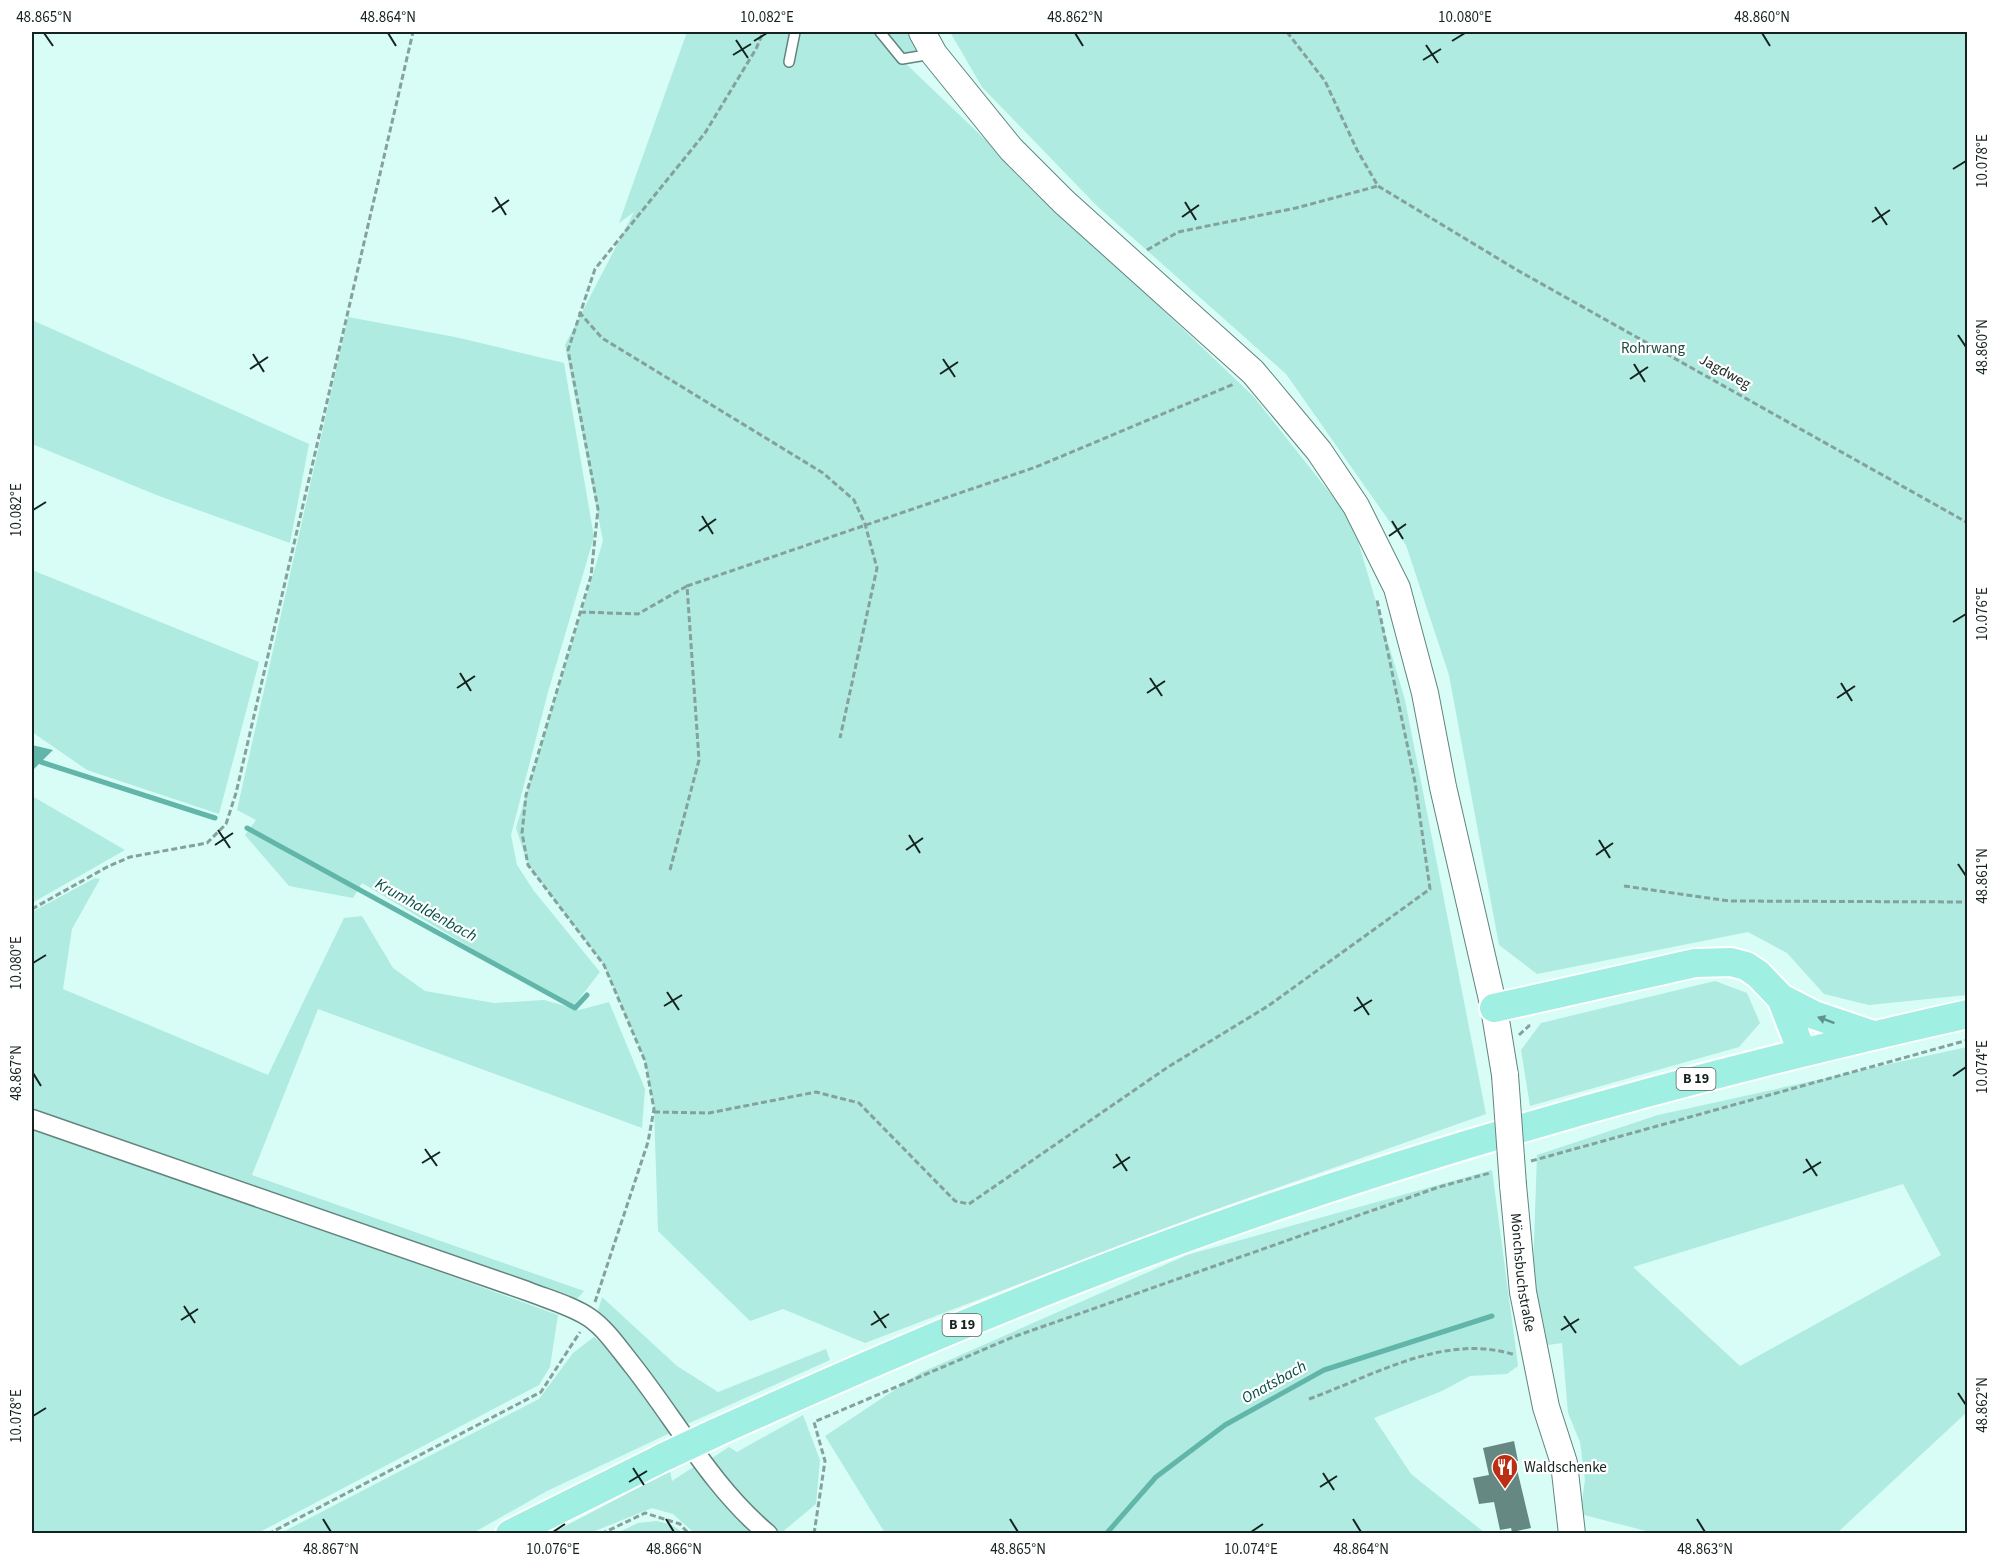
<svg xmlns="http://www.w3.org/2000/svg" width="1999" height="1565" font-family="'Source Sans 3',sans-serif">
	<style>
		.green { fill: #afebe0; fill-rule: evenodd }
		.water { fill: #62b6a9 }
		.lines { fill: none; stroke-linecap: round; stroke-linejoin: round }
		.stream { stroke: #62b6a9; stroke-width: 5 }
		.building { fill: #658882 }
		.lane-casing { stroke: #62847e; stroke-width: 12 }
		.street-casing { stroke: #62847e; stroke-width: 21 }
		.secondary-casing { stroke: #62847e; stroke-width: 28 }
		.primary-casing { stroke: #fff; stroke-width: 32 }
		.path { stroke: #85a19c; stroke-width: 3; stroke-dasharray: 6 3; stroke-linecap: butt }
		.lane { stroke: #fff; stroke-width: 9 }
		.street { stroke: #fff; stroke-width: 18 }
		.secondary { stroke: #fff; stroke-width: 26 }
		.primary { stroke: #a0efe3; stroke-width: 28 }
		.secondary-bridge-casing { stroke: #62847e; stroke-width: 28; stroke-linecap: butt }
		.primary-bridge-casing { stroke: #fff; stroke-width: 32; stroke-linecap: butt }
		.secondary-bridge { stroke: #fff; stroke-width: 26 }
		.primary-bridge { stroke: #a0efe3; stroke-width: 28 }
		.oneway { fill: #61938b }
		.ticks { fill: none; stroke: #152320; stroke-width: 2 }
		.labels { text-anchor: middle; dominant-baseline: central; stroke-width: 4.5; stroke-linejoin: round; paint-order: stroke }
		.shield { fill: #fff; stroke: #5b6563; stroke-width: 1.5 }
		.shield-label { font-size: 14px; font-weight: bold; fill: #152320 }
		.park-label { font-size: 15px; fill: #214842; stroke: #fff }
		.street-label { font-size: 15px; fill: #152320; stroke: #fff }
		.poi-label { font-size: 15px; fill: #152320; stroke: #fff; text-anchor: start }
		.water-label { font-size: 16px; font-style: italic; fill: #004e46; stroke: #fff }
		.neatline { fill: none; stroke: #152320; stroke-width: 2 }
		.ticks-label { font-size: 15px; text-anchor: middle; fill: #152320 }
	</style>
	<rect width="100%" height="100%" fill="#d7fdf6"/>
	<path class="green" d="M 687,32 L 916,32 L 929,55 L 902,60 L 1254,397 L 1352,521 L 1405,700 L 1486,1114 L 1200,1215 L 865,1343 L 783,1309 L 750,1321 L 658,1231 L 654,1109 L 645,1061 L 604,965 L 528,865 L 516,828 L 603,541 L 565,345 L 634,212 L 619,223 Z
		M 950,32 L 1967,32 L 1967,995 L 1869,1005 L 1824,994 L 1787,953 L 1748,932 L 1537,974 L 1499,945 L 1449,675 L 1406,545 L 1286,374 L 1097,206 L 982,87 Z
		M 348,317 L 455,337 L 564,363 L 594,537 L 548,692 L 511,835 L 517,865 L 534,891 L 600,972 L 572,1008 L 362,883 L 353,898 L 289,886 L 245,835 L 256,820 L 237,810 Z
		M 32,320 L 309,444 L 290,543 L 159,496 L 32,444 Z
		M 32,570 L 259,662 L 219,814 L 87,770 L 32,732 Z
		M 32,796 L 125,850 L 32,903 Z
		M 95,878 L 100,879 L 72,929 L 63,989 L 268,1075 L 344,918 L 362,916 L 393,968 L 425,991 L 494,1003 L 544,1000 L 579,1010 L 609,1002 L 645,1089 L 642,1128 L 318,1009 L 252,1175 L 584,1291 L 575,1301 L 32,1111 L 32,912 Z
		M 1715,981 L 1747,993 L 1760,1023 L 1739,1047 L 1530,1106 L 1521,1050 L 1541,1023 Z
		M 1967,1047 L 1967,1412 L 1837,1533 L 1654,1533 L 1580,1514 L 1585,1480 L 1580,1442 L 1568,1413 L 1562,1343 L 1541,1346 L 1533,1270 L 1537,1155 L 1658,1115 ZM 1903,1184 L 1941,1255 L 1740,1366 L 1633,1267 Z
		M 32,1124 L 558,1315 L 550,1367 L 539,1385 L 258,1533 L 32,1534 Z
		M 1492,1170 L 1518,1366 L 1507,1374 L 1470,1376 L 1442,1391 L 1374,1418 L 1411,1474 L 1485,1533 L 885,1533 L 825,1436 L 920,1373 L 1187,1255 Z
		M 602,1297 L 677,1366 L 718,1392 L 826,1349 L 830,1360 L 685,1425 L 597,1314 Z
		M 594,1337 L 613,1353 L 670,1433 L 547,1491 L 473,1533 L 279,1534 L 539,1399 L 573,1353 Z
		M 803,1415 L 820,1460 L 816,1504 L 781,1533 L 749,1508 L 712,1458 L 729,1447 L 737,1452 Z
		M 695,1466 L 750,1533 L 694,1533 L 673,1514 L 652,1508 L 590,1533 L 539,1534 L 557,1525 L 556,1531 L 670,1471 L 672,1481 Z
		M 656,1521 L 670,1524 L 684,1533 L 617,1533 L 638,1523 Z"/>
	<path class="water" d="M 32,745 L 53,750 L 32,771 Z"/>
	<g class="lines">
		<path class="stream" d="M 41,762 L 215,818
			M 247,828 L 575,1008 L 587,995
			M 1106,1534 L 1156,1477 L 1225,1425 L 1324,1370 L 1492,1316"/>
	</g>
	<path class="building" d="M 1514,1441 L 1518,1461 L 1515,1461 L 1531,1528 L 1512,1532 L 1511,1528 L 1500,1530 L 1494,1502 L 1479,1504 L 1473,1478 L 1489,1475 L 1483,1448 Z"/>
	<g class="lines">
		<g class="lane-casing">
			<path id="lane" d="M 880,32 L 902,59 L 932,54
				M 789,62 L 795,32"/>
		</g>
		<g class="street-casing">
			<path id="street" d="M 32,1119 L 527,1291 C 547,1299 573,1306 590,1318 C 607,1330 620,1350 633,1366 C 677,1422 712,1487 768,1534"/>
		</g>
		<g class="secondary-casing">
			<g id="secondary">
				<path d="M 922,32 L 934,54 L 1011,149 L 1064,202 L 1253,372 L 1319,451 L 1356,506 L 1397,588 L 1425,693 L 1443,787 L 1494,1008 L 1505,1075"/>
				<path id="s1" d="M 1513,1185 L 1523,1292 L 1546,1407 L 1564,1463 L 1572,1534"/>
			</g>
		</g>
		<g class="primary-casing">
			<path id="primary" d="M 1781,998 L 1814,1015 L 1873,1035
				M 1494,1008 L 1695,963 L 1731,962 L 1746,966 L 1758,974 L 1781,998 L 1802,1052
				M 715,1433 C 879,1359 1044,1288 1213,1228 C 1460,1140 1712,1071 1968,1014
				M 510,1534 L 664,1457"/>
		</g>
		<path class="path" d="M 1287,32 L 1325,81 L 1357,150 L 1378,186 L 1517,270 L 1968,523
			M 1147,250 L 1178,232 L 1296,208 L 1378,186
			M 579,312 L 602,338 L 823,473 L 854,500 L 865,524 L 877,568 L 840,738
			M 580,612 L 638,614 L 687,586
			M 670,870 L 699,760 L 687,586 L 1036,467 L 1234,384
			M 1624,886 L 1729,901 L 1968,902
			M 32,909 L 107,867 L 130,857 L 207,843 L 226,824 L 236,793 L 413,32
			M 1519,1035 L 1529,1026 L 1528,1022
			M 654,1112 L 709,1113 L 816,1092 L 859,1103 L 955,1201 L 969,1204 L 1168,1067 L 1268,1006 L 1430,889 L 1415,782 L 1377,600
			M 1531,1161 L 1968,1040
			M 595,1302 L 648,1142 L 654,1109 L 645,1061 L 604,965 L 528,865 L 522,833 L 526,795 L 591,576 L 598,509 L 568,350 L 595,269 L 705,133 L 756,49 L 763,32
			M 1309,1399 C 1373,1376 1445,1332 1515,1355
			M 268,1534 L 541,1392 L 580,1332
			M 601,1534 L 645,1513 L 680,1524 L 689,1534
			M 814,1534 L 825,1461 L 814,1422 L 1013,1337 L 1439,1187 L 1490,1173"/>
		<use href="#lane" class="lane"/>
		<use href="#street" class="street"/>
		<use href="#secondary" class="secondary"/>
		<use href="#primary" class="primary"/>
		<g class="secondary-bridge-casing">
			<path id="secondary-bridge" d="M 1505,1075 L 1513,1185"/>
		</g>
		<g class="primary-bridge-casing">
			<path id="primary-bridge" d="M 664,1457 L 715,1433"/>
		</g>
		<use href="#secondary-bridge" class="secondary-bridge"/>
		<use href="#primary-bridge" class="primary-bridge"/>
	</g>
	<defs><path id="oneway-solid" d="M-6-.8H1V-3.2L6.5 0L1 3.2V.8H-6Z" transform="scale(1.5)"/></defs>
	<use class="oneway" href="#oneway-solid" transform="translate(1826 1020) rotate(-160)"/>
	<path class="ticks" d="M 44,33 L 53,46M 388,33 L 396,46M 1075,33 L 1083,46M 1762,33 L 1770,46M 736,40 L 748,58M 754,41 L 767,33M 1452,41 L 1465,33M 1426,45 L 1438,63M 733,55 L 751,44M 1423,60 L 1441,49M 1953,169 L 1966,161M 495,197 L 506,215M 1185,202 L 1196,220M 1875,207 L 1887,225M 492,212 L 509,200M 1182,217 L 1199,205M 1872,222 L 1890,210M 1958,335 L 1966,347M 253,354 L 264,372M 943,359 L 955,377M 1634,364 L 1645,382M 250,369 L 268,357M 940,374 L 958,362M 1630,379 L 1648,367M 33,510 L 46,502M 702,516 L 713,534M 1392,521 L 1403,539M 699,531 L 716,519M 1389,536 L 1406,524M 1953,622 L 1966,614M 460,673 L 471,691M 1150,678 L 1162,696M 1841,683 L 1852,701M 457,688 L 475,676M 1147,693 L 1165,681M 1837,698 L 1855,686M 218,830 L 230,848M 909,835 L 920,853M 1599,840 L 1610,858M 215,845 L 233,833M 906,850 L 923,838M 1596,855 L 1613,843M 1958,864 L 1966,876M 33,963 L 46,955M 667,992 L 679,1010M 1357,997 L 1369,1015M 664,1006 L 682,995M 1354,1011 L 1372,1000M 33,1073 L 41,1086M 1953,1076 L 1966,1067M 425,1149 L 437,1166M 1116,1154 L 1127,1171M 1806,1159 L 1817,1176M 422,1163 L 440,1152M 1113,1168 L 1130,1157M 1803,1173 L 1821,1162M 184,1306 L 195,1323M 874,1311 L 886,1328M 1564,1316 L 1576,1333M 181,1320 L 198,1309M 871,1325 L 889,1314M 1561,1330 L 1579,1319M 1958,1393 L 1966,1405M 33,1416 L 46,1408M 633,1468 L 644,1485M 1323,1473 L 1334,1490M 629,1482 L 647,1471M 1320,1487 L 1337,1476M 323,1519 L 331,1532M 666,1519 L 674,1532M 1010,1519 L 1018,1532M 1353,1519 L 1361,1532M 1697,1519 L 1705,1532M 553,1532 L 565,1524M 1251,1532 L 1263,1524"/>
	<defs>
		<g id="restaurant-pin" transform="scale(1.35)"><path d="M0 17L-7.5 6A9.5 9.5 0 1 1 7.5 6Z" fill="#bb3015" stroke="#fff"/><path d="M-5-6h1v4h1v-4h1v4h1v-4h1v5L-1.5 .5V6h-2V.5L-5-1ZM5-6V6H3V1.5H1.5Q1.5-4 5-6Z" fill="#fff"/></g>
	</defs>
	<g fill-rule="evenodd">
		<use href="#restaurant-pin" x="1505" y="1467"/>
	</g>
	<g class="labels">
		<g class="shield">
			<rect x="1676.5" y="1068" width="39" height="22" rx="4.5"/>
			<rect x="942.5" y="1314" width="39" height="22" rx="4.5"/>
		</g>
		<g class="shield-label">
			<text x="1696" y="1079">B 19</text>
			<text x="962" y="1325">B 19</text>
		</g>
		<g class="park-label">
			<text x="1653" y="348">Rohrwang</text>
		</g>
		<g class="street-label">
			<text transform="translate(1725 372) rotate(29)">Jagdweg</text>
			<text stroke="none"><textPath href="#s1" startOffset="88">Mönchsbuchstraße</textPath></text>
		</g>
		<g class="poi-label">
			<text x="1524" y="1467">Waldschenke</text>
		</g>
		<g class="water-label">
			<text transform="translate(426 910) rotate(29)">Krumhaldenbach</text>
			<text transform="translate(1274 1382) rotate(-29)">Onatsbach</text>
		</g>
	</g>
	<rect width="1999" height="1565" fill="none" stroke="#ffffff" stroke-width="66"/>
	<rect x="33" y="33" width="1933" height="1499" class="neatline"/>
	<g class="ticks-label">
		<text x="44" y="22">48.865°N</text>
		<text x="388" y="22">48.864°N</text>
		<text x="767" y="22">10.082°E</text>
		<text x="1075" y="22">48.862°N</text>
		<text x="1465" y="22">10.080°E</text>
		<text x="1762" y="22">48.860°N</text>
		<text transform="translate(1982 161) rotate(-90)" y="5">10.078°E</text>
		<text transform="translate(1982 347) rotate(-90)" y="5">48.860°N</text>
		<text transform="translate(16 510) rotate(-90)" y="5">10.082°E</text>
		<text transform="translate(1982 614) rotate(-90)" y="5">10.076°E</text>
		<text transform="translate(1982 876) rotate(-90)" y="5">48.861°N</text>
		<text transform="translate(16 963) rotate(-90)" y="5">10.080°E</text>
		<text transform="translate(1982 1067) rotate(-90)" y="5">10.074°E</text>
		<text transform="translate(16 1073) rotate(-90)" y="5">48.867°N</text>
		<text transform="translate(1982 1405) rotate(-90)" y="5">48.862°N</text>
		<text transform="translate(16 1416) rotate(-90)" y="5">10.078°E</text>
		<text x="331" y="1554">48.867°N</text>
		<text x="553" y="1554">10.076°E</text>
		<text x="674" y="1554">48.866°N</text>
		<text x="1018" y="1554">48.865°N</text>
		<text x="1251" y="1554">10.074°E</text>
		<text x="1361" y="1554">48.864°N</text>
		<text x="1705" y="1554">48.863°N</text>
	</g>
</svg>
